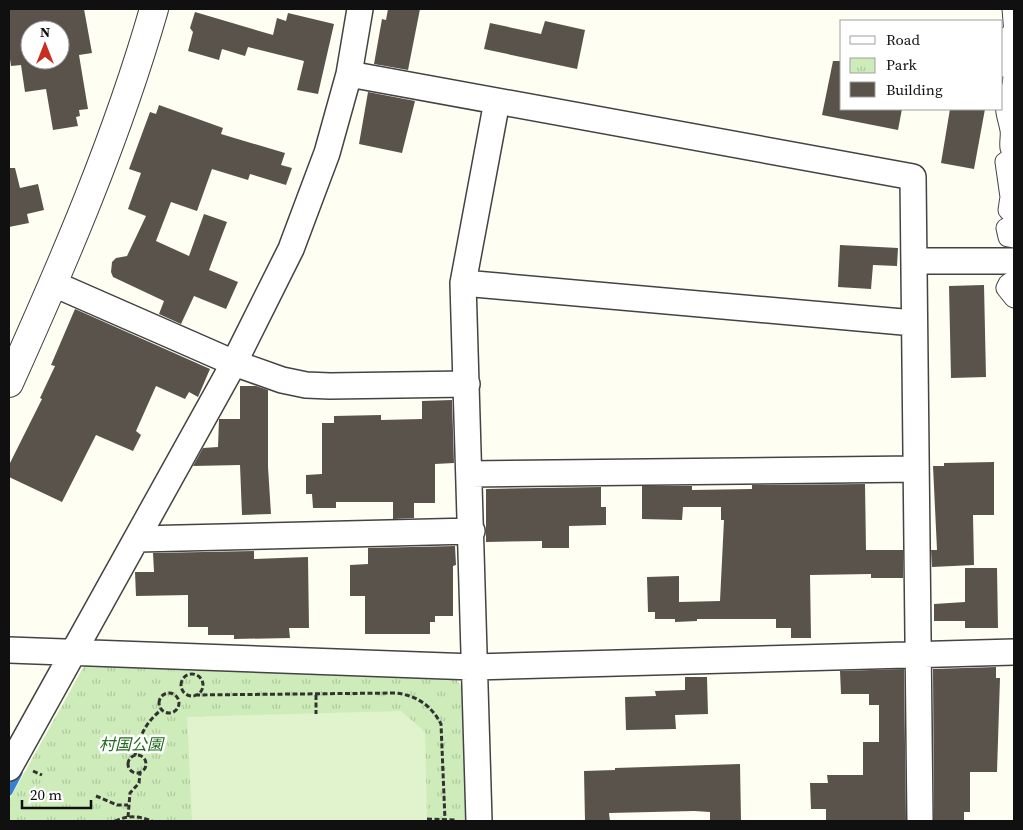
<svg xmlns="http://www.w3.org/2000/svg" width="1023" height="830" font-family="'Source Serif 4','Noto Sans JP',serif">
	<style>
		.park { fill: url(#park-tufts) }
		.pitch { fill: #e0f3cc }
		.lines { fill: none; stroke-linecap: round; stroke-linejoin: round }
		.stream { stroke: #3880d3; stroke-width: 7 }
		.building { fill: #59534b; fill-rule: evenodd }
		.pedestrian-casing { stroke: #434343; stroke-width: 21 }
		.minor-casing { stroke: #434343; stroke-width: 28 }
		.tertiary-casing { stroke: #434343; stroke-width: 30 }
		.path { stroke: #323232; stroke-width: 3; stroke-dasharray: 5 2.5; stroke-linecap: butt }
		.pedestrian { stroke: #fff; stroke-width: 19 }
		.minor { stroke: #fff; stroke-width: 25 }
		.tertiary { stroke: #fff; stroke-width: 28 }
		.labels { text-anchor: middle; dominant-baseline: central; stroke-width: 5; stroke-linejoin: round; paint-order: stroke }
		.park-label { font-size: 16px; font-style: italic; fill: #216b1c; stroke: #fff }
	</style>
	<defs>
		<pattern id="park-tufts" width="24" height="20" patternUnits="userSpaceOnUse" patternTransform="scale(1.25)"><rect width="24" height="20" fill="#cdecb9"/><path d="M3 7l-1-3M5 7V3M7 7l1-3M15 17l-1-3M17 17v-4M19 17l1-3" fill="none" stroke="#afc99e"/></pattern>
	</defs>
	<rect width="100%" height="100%" fill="#fffef2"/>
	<path class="park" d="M 84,666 L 454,676 L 462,687 L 468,821 L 9,821 L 9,800 Z"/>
	<path class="pitch" d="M 401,711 L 425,732 L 427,821 L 192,821 L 187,717 Z"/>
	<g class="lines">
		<path class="stream" d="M 9,792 L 19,773"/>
	</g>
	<path class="building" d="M 9,9 L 84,9 L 92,53 L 79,55 L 88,109 L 79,110 L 80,116 L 76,117 L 78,126 L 53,130 L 46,89 L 25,92 L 21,65 L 11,66 L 9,52 ZM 30,30 L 60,30 L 60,60 L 30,60 Z
		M 388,9 L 420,9 L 408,70 L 374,64 L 382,19 L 386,20 Z
		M 195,12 L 273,35 L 277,18 L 286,21 L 288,13 L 334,24 L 318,94 L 297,90 L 304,61 L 248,47 L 245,56 L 222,49 L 219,60 L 188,51 L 193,32 L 190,28 Z
		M 545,21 L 585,30 L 577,69 L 484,49 L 490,23 L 541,34 Z
		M 833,61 L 842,61 L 842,109 L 902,109 L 898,130 L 822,115 Z
		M 368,92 L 415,101 L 402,153 L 359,144 Z
		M 159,105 L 223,128 L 221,134 L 285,153 L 281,165 L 292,168 L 286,185 L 250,174 L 248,180 L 212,169 L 197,211 L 171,202 L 156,241 L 189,256 L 204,214 L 227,222 L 209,270 L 238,282 L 226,309 L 194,296 L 181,324 L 159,314 L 164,301 L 113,277 L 111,272 L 112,262 L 116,258 L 127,256 L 146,216 L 128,209 L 141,173 L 129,169 L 150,112 L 156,114 Z
		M 950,109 L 985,109 L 974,169 L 941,163 Z
		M 9,168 L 15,168 L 20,188 L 38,184 L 44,210 L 27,214 L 29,223 L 9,227 Z
		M 840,245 L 898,248 L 897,266 L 873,265 L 871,289 L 838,287 Z
		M 984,285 L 986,377 L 951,378 L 949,286 Z
		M 75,309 L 210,369 L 198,397 L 189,392 L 185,399 L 156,386 L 136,431 L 141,435 L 133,451 L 96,435 L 62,502 L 9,477 L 9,465 L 42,399 L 40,398 L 55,366 L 51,365 Z
		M 240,386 L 256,386 L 268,390 L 268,467 L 271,514 L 242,515 L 240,465 L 193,466 L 203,448 L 218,447 L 219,419 L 240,419 Z
		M 452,400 L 454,463 L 435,464 L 435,503 L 414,503 L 414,518 L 393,519 L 393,502 L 336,502 L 336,508 L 313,508 L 312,494 L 306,494 L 306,475 L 322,474 L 322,423 L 334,423 L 334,416 L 381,415 L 381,420 L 422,419 L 422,401 Z
		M 994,462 L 994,515 L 973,515 L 974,565 L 932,567 L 931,550 L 937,550 L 933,466 L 944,466 L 944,463 Z
		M 865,484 L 866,550 L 903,550 L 903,578 L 871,578 L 871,574 L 810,575 L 811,638 L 791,638 L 791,628 L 776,628 L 776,619 L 697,619 L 697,621 L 675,622 L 675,619 L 655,619 L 655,612 L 648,612 L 647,577 L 679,576 L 679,602 L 720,601 L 724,520 L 721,520 L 721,507 L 683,507 L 682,520 L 642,519 L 642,486 L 692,486 L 692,490 L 752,489 L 752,485 Z
		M 601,487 L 601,507 L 606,507 L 606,525 L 569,526 L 569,548 L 542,548 L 542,541 L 486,542 L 486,489 Z
		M 455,546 L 456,565 L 453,566 L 453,616 L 435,616 L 435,622 L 430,622 L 430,634 L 365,634 L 365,596 L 350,596 L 350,565 L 368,564 L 368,548 Z
		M 254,551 L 254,559 L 308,557 L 309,628 L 289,628 L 290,638 L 234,639 L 234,635 L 208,635 L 208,627 L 188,627 L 188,595 L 136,596 L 135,572 L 154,572 L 153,553 Z
		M 965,568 L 997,568 L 998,628 L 965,628 L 965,621 L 934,621 L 934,604 L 965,602 Z
		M 996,667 L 996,678 L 1000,678 L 997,772 L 970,772 L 970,812 L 964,812 L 964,821 L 934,821 L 933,669 Z
		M 904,669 L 906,821 L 826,821 L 826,809 L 811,809 L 810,783 L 828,783 L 827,775 L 863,775 L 863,742 L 879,742 L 879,705 L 869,705 L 869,694 L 841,694 L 840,671 Z
		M 685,677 L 707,677 L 708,714 L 675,715 L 676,729 L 626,730 L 625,697 L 656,696 L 655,691 L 685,690 Z
		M 740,764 L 741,821 L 710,821 L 710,812 L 694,811 L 609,813 L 610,821 L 585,821 L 584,771 L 615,770 L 615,768 Z"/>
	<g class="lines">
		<g class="pedestrian-casing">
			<path id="pedestrian" d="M 1012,9 L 1014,34
				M 1014,66 L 1012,86 L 1007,97 L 1014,100
				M 1002,67 L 1007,53 L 1008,36 L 1013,32
				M 1007,97 C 1003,110 1008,118 1010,130 C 1011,136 1009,142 1010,148 L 1014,151
				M 1014,156 L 1005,162 L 1010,197 L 1008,210 L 1014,216
				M 1014,225 L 1006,228 L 1008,237 L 1014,238
				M 1014,280 L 1008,284 L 1006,288 L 1014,298"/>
		</g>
		<g class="minor-casing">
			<path id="minor" d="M 349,74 L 913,177 L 920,821
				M 914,261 L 1014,261
				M 463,283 L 914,323
				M 54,284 L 234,363 L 282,380 L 306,385 L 330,386 L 467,384
				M 470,474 L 916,469
				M 138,539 L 472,531
				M 9,650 L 474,667 L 1014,652
				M 9,768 L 234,363 L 291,249 L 327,153 L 349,74 L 360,9
				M 479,821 L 463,283 L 497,101"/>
		</g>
		<g class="tertiary-casing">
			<path id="tertiary" d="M 9,383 C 64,261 117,138 154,9"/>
		</g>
		<path class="path" d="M181 685a11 11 0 1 1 22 0a11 11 0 1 1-22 0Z
			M159 703a10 10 0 1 1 20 0a10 10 0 1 1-20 0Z
			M 195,695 L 395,693 C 416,695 431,705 441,724 L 445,820
			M 316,695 L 316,714
			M 135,755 C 140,736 145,723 161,710
			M128 764a9 9 0 1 1 18 0a9 9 0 1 1-18 0Z
			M 33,771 L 42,775
			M 96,796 L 117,805 L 128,805
			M 128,817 L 130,793 L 139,783 L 140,773
			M 427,819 L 456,820
			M 115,821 C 128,815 139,816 152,821"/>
		<use href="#pedestrian" class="pedestrian"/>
		<use href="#minor" class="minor"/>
		<use href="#tertiary" class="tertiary"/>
	</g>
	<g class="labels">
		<g class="park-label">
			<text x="131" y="744">村国公園</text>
		</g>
	</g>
	<rect width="1023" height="830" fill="none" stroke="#101010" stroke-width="20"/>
	<rect x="840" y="20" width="162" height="90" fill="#ffffff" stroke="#9f9f9f"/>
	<rect x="850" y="36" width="25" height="8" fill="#ffffff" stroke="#9f9f9f"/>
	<text x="886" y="45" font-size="15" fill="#101010">Road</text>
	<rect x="850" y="58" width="25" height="15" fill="url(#park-tufts)" stroke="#9f9f9f"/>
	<text x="886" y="70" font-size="15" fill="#101010">Park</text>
	<rect x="850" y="82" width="25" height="15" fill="#59534b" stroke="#9f9f9f"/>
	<text x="886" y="95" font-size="15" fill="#101010">Building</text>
	<g transform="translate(45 45)"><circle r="24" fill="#ffffff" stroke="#9f9f9f"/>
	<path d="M0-4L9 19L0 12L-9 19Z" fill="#c73020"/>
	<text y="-8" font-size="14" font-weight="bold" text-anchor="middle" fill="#101010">N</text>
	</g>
	<path d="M22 800v8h69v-8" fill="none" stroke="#101010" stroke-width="2.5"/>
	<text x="30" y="800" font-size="15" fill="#101010" stroke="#ffffff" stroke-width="4" paint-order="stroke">20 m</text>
</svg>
